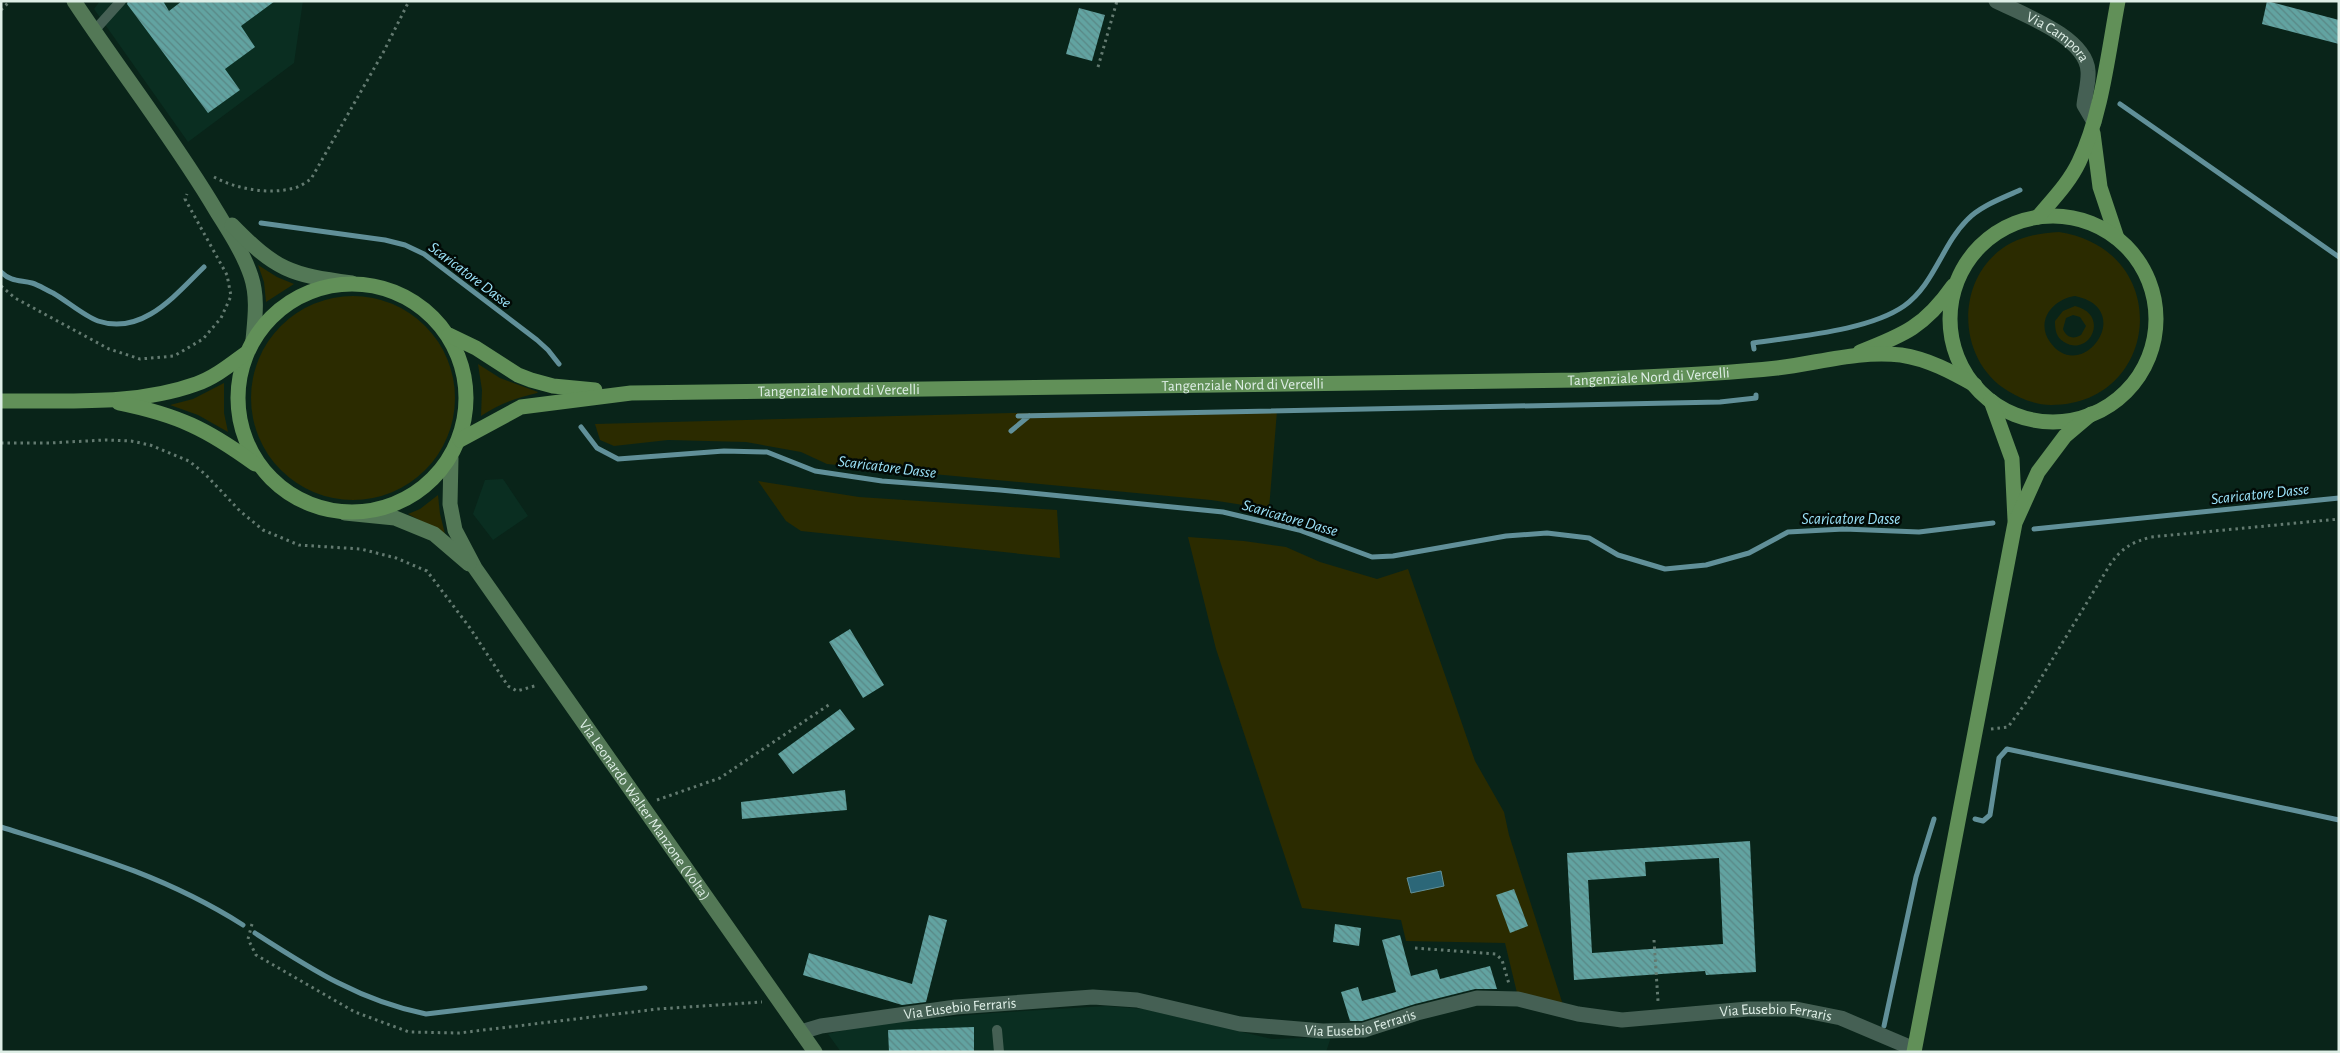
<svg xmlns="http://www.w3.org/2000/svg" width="2340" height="1053" font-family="'Alegreya Sans',sans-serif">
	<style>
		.built { fill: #0a2e21 }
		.grass { fill: #2b2b00; fill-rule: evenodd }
		.water { fill: #2c6778; stroke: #619099 }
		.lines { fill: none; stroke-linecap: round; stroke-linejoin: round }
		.stream { stroke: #619099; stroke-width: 5 }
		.building { fill: url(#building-back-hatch); fill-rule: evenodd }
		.path { stroke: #637a70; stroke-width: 3; stroke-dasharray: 2.5 4; stroke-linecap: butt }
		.lane { stroke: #456054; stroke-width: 10 }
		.street { stroke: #456054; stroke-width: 15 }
		.secondary { stroke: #537856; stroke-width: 15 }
		.primary { stroke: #619058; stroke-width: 15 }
		.labels { text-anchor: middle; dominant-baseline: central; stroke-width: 5; stroke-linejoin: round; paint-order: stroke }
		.street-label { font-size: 15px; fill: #deeee6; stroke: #020a06 }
		.water-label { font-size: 16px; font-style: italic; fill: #9ce3fa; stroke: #020a06 }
	</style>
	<defs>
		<pattern id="building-back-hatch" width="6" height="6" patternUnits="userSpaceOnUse" patternTransform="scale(1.25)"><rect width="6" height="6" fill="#62a3a1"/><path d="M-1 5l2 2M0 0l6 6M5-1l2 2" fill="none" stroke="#598785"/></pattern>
	</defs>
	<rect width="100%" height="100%" fill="#092419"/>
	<path class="built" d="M 100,1 L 303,1 L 294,63 L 188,142 L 94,9 Z
		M 503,479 L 528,516 L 493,540 L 473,514 L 485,480 Z
		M 1106,1006 L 1144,1009 L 1272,1039 L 1331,1037 L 1326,1052 L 841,1052 L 828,1034 L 870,1024 L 992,1013 Z"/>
	<path class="grass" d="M 2059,232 C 2175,250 2161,405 2051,405 C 2036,405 2021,399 2008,391 C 1954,358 1955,273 2011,243 C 2027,235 2042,233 2059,232 ZM 2075,296 C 2138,309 2081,386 2050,342 C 2035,321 2053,299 2075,296 Z
		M 258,265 L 277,277 L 294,284 L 266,302 L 264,282 Z
		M251 398a102 102 0 1 1 204 0a102 102 0 1 1-204 0Z
		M 2075,306 C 2111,315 2089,358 2064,342 C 2056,337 2055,330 2055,321 L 2063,311 ZM 2073,315 L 2080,317 L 2086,326 L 2081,335 C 2073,340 2066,337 2063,329 L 2066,318 Z
		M 478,364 L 500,378 L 538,392 L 537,393 C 516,398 499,404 481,416 L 482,390 Z
		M 224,383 L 224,413 L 228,432 L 198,415 L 170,405 L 193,399 Z
		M 1277,411 L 1269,509 L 1211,500 L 827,464 L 801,452 L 746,442 L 668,440 L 614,446 L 600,440 L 595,424 L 1011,413 Z
		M 758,481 L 859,497 L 1057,510 L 1060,558 L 801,531 L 786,521 Z
		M 438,495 L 440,514 L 445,534 L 408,514 L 420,509 Z
		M 1188,537 L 1244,541 L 1286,547 L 1320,562 L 1377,579 L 1408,569 L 1475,761 L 1504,812 L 1509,835 L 1563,1005 L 1517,993 L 1505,943 L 1406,941 L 1401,920 L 1302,908 L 1216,649 Z"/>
	<path class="water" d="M 1441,871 L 1444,886 L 1411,893 L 1407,878 Z"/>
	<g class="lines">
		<path class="stream" d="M 2120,104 L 2339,257
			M 261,223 L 385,240 L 405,245 L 424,254 L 537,340 L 548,350 L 559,364
			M 1,272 C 11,282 20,280 32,283 C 39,285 46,290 53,293 C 67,301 84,316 98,321 C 143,336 176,294 204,267
			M 1754,349 L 1753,343 C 1797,336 1868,331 1904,306 C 1934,285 1942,245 1967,220 C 1980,206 2003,198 2020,190
			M 1018,416 L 1720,402 L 1756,398 L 1756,395
			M 581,427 L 597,448 L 618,459 L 724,451 L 767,452 L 815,471 L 882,481 L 1000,490 L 1223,512 L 1299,530 L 1372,557 L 1393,556 L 1506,536 L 1547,533 L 1589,538 L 1618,555 L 1665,569 L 1706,565 L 1749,553 L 1788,532 L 1844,529 L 1919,532 L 1993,523
			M 1011,431 L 1029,416
			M 2034,529 L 2339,498
			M 1975,819 L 1983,821 L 1990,815 L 1999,758 L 2007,749 L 2339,820
			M 1,827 C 88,854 166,876 243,925
			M 255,933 C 311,969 360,1001 426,1014 L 645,988
			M 1884,1026 L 1916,877 L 1934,819"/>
	</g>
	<path class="building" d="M 128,1 L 163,1 L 169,11 L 182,1 L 275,1 L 241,26 L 255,47 L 225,69 L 240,90 L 208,113 L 127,4 Z
		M 2267,1 L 2339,20 L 2339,44 L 2262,24 Z
		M 1079,8 L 1105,15 L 1092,61 L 1066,54 Z
		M 850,629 L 884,685 L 863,698 L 829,642 Z
		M 840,709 L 855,729 L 793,774 L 778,754 Z
		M 845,790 L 847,810 L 742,819 L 741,802 Z
		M 1750,841 L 1756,972 L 1706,975 L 1705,971 L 1574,980 L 1567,853 ZM 1719,858 L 1723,944 L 1592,953 L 1588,880 L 1646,876 L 1645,862 Z
		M 1514,889 L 1528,926 L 1510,933 L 1496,895 Z
		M 929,915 L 947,920 L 926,1002 L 902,1005 L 803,975 L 809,953 L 912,984 Z
		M 1335,924 L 1361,928 L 1359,946 L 1333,942 Z
		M 1400,935 L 1411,976 L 1437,969 L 1440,979 L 1490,966 L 1497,989 L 1475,989 L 1415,1004 L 1362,1021 L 1350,1021 L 1341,992 L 1358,987 L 1362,1001 L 1396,992 L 1382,940 Z
		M 974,1027 L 974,1052 L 889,1052 L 888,1030 Z"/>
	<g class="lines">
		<path class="path" d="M 1,10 L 10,1
			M 1098,67 L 1117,1
			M 214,177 C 236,189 270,195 294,188 C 300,187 306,182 311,179 L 384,51 L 409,1
			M 1,286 L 15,298 L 109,349 L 140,359 L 174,356 L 203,339 L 221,318 L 231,296 L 227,275 L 185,199 L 187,194
			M 1,443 L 49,443 L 105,440 L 131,441 L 150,445 L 189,461 L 205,474 L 240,511 L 263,530 L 299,545 L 361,549 L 396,558 L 427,571 L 470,628 L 508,686 L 517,691 L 538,685
			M 1991,729 L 2008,727 L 2027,701 L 2111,563 C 2123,547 2133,542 2151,537 L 2339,519
			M 657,800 L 720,778 L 830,704
			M 252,924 L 248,939 L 256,955 L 355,1012 L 409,1032 L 459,1033 L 658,1009 L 762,1002
			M 1654,940 L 1658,1001
			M 1415,948 L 1496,954 L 1502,960 L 1509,984"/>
		<path class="lane" d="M 94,31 L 121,1
			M 997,1030 L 999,1052"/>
		<g class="street">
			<path id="s1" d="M 1996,1 C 2022,14 2086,37 2088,71 C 2089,82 2085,94 2084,105 L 2094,122"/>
			<path id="s2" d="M 801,1032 L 821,1026 L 956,1007 L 1093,997 L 1137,1000 L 1240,1024 L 1323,1031 L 1364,1030 L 1417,1013 L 1477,998 L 1518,999 L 1578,1014 L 1622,1020 L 1748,1009 L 1796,1009 L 1841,1018 L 1914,1049"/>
		</g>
		<g class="secondary">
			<path d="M 74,1 C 119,69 169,133 211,202 C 225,226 242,249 251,276 C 258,297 255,318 253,340"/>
			<path d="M 232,225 C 276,270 290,275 352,283"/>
			<path id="s3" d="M 451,458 L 450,504 L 455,530 L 475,568 L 815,1052"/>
			<path d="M 345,513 L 395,518 L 434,534 L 469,564"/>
		</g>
		<g class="primary">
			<path d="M 2093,133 L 2100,187 L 2117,238"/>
			<circle cx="2053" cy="319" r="103"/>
			<path d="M 2038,217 C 2053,199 2069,183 2079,162 C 2102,114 2108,53 2118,1"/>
			<circle cx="352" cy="398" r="114"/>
			<path d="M 449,335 L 476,348 L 518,375 L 531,380 L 553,386 L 595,390"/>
			<path d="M 1860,352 C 1904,335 1925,326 1953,286"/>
			<path d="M 1,401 C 65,400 135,406 196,384 C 214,378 230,365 245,354"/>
			<path d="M 1991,401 L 2012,459 L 2015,520"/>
			<path d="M 119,403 C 178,415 207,429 255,464"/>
			<path id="s4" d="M 460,440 L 521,407 L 631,393 L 1580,380 C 1646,377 1712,375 1777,368 C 1819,363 1859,350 1901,355 C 1928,359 1952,372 1975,385"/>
			<path d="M 1914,1052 L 2015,523 L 2038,472 L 2065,436 L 2091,414"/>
		</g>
	</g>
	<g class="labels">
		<g class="street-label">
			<text stroke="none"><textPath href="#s1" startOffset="72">Via Campora</textPath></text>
			<text stroke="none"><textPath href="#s4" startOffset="1198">Tangenziale Nord di Vercelli</textPath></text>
			<text stroke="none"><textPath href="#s4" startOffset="792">Tangenziale Nord di Vercelli</textPath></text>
			<text stroke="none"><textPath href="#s4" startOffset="388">Tangenziale Nord di Vercelli</textPath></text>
			<text stroke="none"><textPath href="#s3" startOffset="411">Via Leonardo Walter Manzone (Volta)</textPath></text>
			<text stroke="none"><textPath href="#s2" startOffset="161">Via Eusebio Ferraris</textPath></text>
			<text stroke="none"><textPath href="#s2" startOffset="988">Via Eusebio Ferraris</textPath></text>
			<text stroke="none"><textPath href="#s2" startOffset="566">Via Eusebio Ferraris</textPath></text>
		</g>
		<g class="water-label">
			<text transform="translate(470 275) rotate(37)">Scaricatore Dasse</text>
			<text transform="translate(887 467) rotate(7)">Scaricatore Dasse</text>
			<text transform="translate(2260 494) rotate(-6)">Scaricatore Dasse</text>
			<text transform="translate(1290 518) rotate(16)">Scaricatore Dasse</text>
			<text x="1851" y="519">Scaricatore Dasse</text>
		</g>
	</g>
	<rect width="2340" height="1053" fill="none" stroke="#deeee6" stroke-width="5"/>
</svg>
